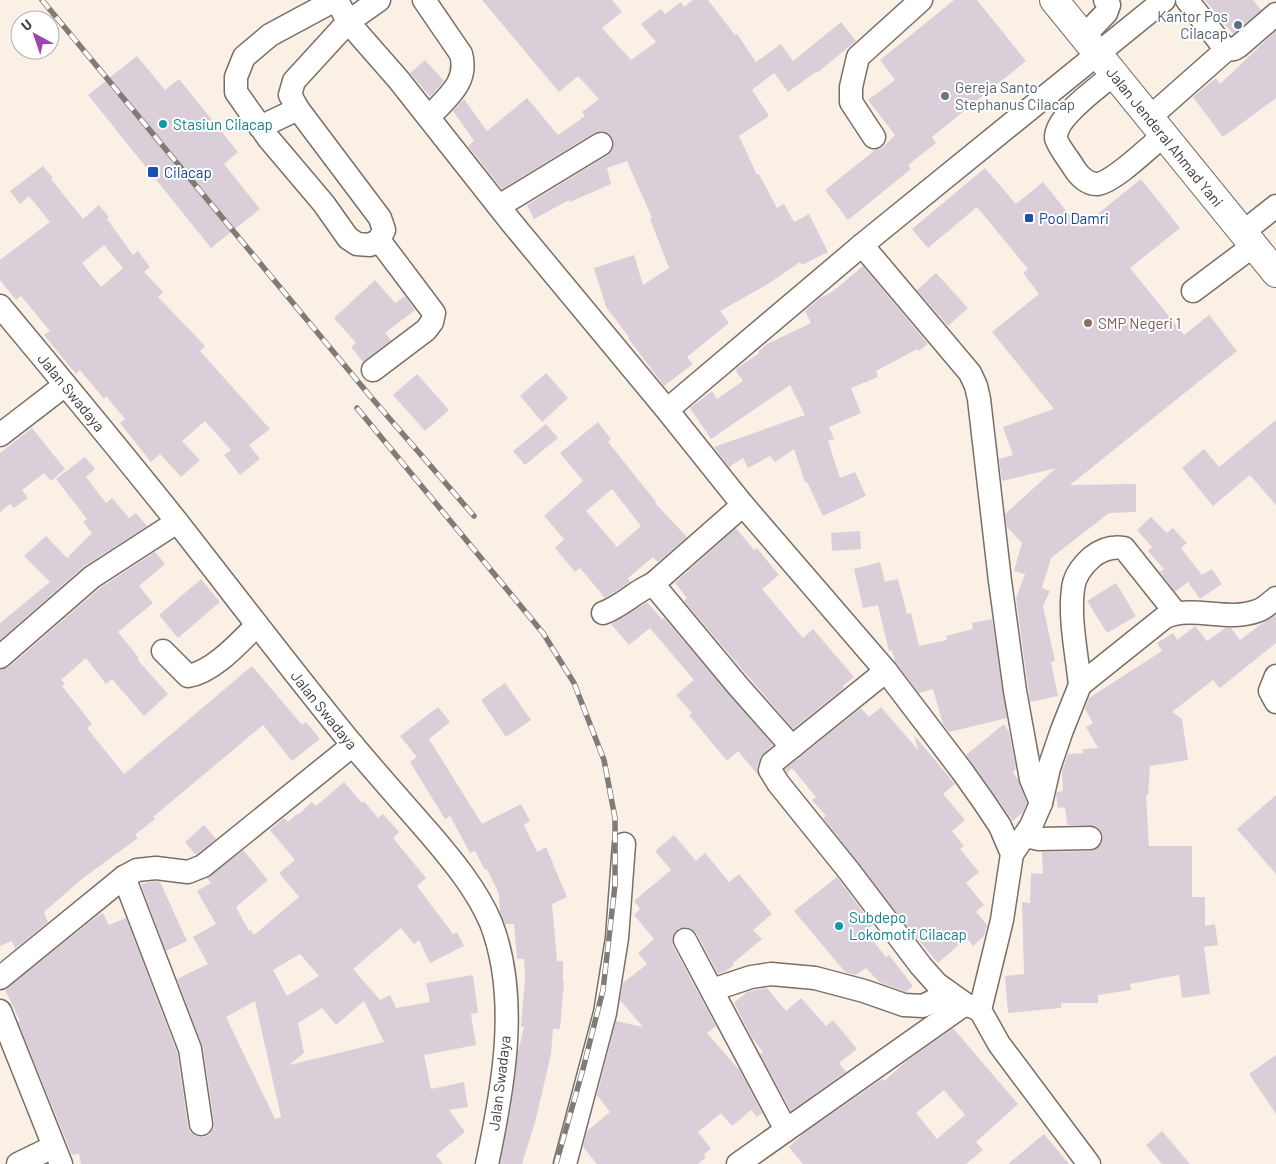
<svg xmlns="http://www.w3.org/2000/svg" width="1276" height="1164" font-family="Barlow,sans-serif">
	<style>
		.building { fill: #dacfd8; fill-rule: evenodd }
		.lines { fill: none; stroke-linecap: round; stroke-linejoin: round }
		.minor-casing { stroke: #796f66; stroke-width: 25 }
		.major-casing { stroke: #796f66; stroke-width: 30 }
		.minor { stroke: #fff; stroke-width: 22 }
		.major { stroke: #fff; stroke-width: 28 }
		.rail-casing { stroke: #827b75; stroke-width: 5.5 }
		.rail { stroke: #fff; stroke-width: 4; stroke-dasharray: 11; stroke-linecap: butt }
		.service-dot { fill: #5c6f8a; stroke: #fff; stroke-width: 2 }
		.worship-dot { fill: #6b7280; stroke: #fff; stroke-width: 2 }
		.culture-dot { fill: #0f9aa8; stroke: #fff; stroke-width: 2 }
		.transit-dot { fill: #1a4fb4; stroke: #fff; stroke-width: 2 }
		.education-dot { fill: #8d6e63; stroke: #fff; stroke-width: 2 }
		.labels { text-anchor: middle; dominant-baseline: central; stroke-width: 4; stroke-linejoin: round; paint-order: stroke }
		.service-label { font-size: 15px; fill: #4e5e75; stroke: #fff; text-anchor: end }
		.worship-label { font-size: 15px; fill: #5b616d; stroke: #fff; text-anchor: start }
		.culture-label { font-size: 15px; fill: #0d838f; stroke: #fff; text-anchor: start }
		.street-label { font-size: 15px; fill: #3f3a36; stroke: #fff }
		.transit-label { font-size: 15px; fill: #164399; stroke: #fff; text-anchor: start }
		.education-label { font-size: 15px; fill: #785e54; stroke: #fff; text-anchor: start }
	</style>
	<rect width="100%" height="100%" fill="#fbf0e6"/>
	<path class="building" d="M 482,0 L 612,0 L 622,12 L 602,28 L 631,60 L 656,42 L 641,24 L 661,9 L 665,14 L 681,2 L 684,7 L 693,0 L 708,0 L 735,35 L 737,34 L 756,62 L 781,44 L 793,61 L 841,22 L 856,41 L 817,73 L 816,72 L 788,92 L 774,73 L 752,90 L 769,116 L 739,136 L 757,175 L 759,174 L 777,208 L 784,204 L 794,222 L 809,214 L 828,252 L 802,265 L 800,262 L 768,284 L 720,311 L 729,323 L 687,357 L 693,364 L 664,386 L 628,338 L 629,337 L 606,307 L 594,268 L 634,255 L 643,285 L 669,268 L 650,219 L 652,218 L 627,161 L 607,168 L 611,184 L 570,202 L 569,200 L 534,219 L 527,205 L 608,155 L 612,151 L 614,144 L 612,137 L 608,133 L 601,131 L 594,133 L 502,189 L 468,146 L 474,141 L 453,111 L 464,99 L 487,131 L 527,98 L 558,135 L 585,116 L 582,112 L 599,99 L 578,76 L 559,92 Z
		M 954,0 L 977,0 L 1026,61 L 932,137 L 936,143 L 908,165 L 911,169 L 848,220 L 825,190 L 875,150 L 882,148 L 895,135 L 868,100 L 895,80 L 880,60 Z
		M 1205,0 L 1253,0 L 1261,10 L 1233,34 Z
		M 1276,31 L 1276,98 L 1223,137 L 1193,97 L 1216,78 L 1220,84 Z
		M 137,56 L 165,90 L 179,79 L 238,152 L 224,164 L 260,209 L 211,248 L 88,95 Z
		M 425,60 L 444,81 L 430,97 L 410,73 Z
		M 43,166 L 53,178 L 51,179 L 83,219 L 99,205 L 109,217 L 107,219 L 133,255 L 138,251 L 150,267 L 144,272 L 163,292 L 158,297 L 205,346 L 200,351 L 270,429 L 249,445 L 260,459 L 240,475 L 224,455 L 231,450 L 205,421 L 182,441 L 200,460 L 181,477 L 160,454 L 151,462 L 120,423 L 125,419 L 106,396 L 104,399 L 80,370 L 76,374 L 44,335 L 50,331 L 21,296 L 16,300 L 0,280 L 0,260 L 50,222 L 29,196 L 20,204 L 10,191 ZM 104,245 L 123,268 L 101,287 L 82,263 Z
		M 985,168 L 1016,204 L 1043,182 L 1080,228 L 1141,179 L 1180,228 L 1130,268 L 1184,335 L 1209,315 L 1237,351 L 1070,485 L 1136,484 L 1136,512 L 1109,513 L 1051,558 L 1042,588 L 1050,591 L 1043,606 L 1055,661 L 1051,662 L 1058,696 L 1030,702 L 1016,598 L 1025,574 L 1014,571 L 1022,543 L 1007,527 L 1005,514 L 1056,468 L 1002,481 L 999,459 L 1013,455 L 1003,427 L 1054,409 L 992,332 L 1039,294 L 1023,273 L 1028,269 L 977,207 L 928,248 L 912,229 Z
		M 863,266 L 928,344 L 919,351 L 917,349 L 876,371 L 878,377 L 851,388 L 861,413 L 829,427 L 834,439 L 828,441 L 840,478 L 855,472 L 866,496 L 823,516 L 807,482 L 805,482 L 794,449 L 775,462 L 770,456 L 748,468 L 743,458 L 729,467 L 714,447 L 805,415 L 790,385 L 711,439 L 690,408 L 712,391 L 717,399 L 743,381 L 735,370 L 759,353 L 758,352 L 767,344 L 811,323 L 805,311 L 820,298 L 832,292 Z
		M 936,273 L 968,308 L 948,326 L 917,290 Z
		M 375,280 L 395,303 L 405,296 L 415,310 L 385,333 L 391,340 L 363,362 L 351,347 L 356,343 L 334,318 Z
		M 546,373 L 568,398 L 542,422 L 520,396 Z
		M 417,374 L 449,410 L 425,431 L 393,395 Z
		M 1276,420 L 1276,505 L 1250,475 L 1213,506 L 1182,468 L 1204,449 L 1219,467 Z
		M 598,422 L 611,439 L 608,442 L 656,502 L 655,503 L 687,537 L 658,562 L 653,557 L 628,578 L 630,582 L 605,598 L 580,568 L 575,572 L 555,548 L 564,539 L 544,516 L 583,481 L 560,453 ZM 612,489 L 641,526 L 617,547 L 586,511 Z
		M 546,424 L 558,438 L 525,465 L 513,451 Z
		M 32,428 L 65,469 L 51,481 L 44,473 L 22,490 L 28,498 L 14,508 L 10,504 L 0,512 L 0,453 Z
		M 85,457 L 95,469 L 86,477 L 106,503 L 112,498 L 129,518 L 136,513 L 147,526 L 83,567 L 0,640 L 0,623 L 50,582 L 24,556 L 46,536 L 67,558 L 92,533 L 83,522 L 87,519 L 56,479 Z
		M 1151,517 L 1167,533 L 1173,528 L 1187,543 L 1181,548 L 1202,575 L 1212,569 L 1222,584 L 1200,599 L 1188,582 L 1175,592 L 1160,572 L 1164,569 L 1148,551 L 1152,547 L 1137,530 Z
		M 736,528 L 754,550 L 757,548 L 779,575 L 762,589 L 803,638 L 813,629 L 854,677 L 843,686 L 844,688 L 793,729 L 684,601 L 687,598 L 675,583 Z
		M 860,531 L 861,549 L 832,551 L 831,533 Z
		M 155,552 L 165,564 L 139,586 L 153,603 L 118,632 L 139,658 L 137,659 L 168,694 L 144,716 L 112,679 L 106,684 L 86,658 L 61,680 L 65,684 L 62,686 L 92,724 L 87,728 L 124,774 L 252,666 L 302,725 L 306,722 L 320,739 L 292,761 L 263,725 L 153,817 L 155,819 L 135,835 L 138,838 L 83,878 L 44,912 L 48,922 L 15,949 L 12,941 L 0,946 L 0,670 L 9,667 L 100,588 Z
		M 880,562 L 885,582 L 898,579 L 907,614 L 911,613 L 919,646 L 947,640 L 946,636 L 973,629 L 972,623 L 992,619 L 1007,718 L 949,732 L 943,724 L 933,689 L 919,693 L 895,662 L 892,650 L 889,651 L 878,605 L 863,608 L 854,569 Z
		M 201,579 L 220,602 L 178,638 L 159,615 Z
		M 1116,583 L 1136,616 L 1107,633 L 1087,601 Z
		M 647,602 L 662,619 L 664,618 L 773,745 L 764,753 L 760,759 L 757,767 L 758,775 L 738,751 L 727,761 L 689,715 L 692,713 L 676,695 L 694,680 L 650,628 L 629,645 L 611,624 Z
		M 1276,615 L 1276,643 L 1220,688 L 1213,680 L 1172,712 L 1182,719 L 1188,760 L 1150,766 L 1148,795 L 1146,795 L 1149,846 L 1192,846 L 1192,897 L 1205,897 L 1205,926 L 1215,924 L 1218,945 L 1204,947 L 1210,994 L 1182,998 L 1179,975 L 1130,984 L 1131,990 L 1098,995 L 1098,1003 L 1061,1003 L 1061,1008 L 1008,1013 L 1005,976 L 1024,974 L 1022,902 L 1030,903 L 1031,873 L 1043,874 L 1042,852 L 1090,851 L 1097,849 L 1102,844 L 1103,837 L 1101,832 L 1096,826 L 1067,825 L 1065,807 L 1058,808 L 1056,794 L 1057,792 L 1063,791 L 1062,771 L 1068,754 L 1083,753 L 1083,749 L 1098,748 L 1086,727 L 1093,723 L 1085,709 L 1089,698 L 1162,651 L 1157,643 L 1173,633 L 1177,640 L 1195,626 L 1207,641 L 1225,628 L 1231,628 L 1240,640 L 1261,624 Z
		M 505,683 L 531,720 L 506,737 L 481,700 Z
		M 438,707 L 450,722 L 429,739 L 482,824 L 521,804 L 530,821 L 524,825 L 537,852 L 546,847 L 567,897 L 552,904 L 557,961 L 563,961 L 563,982 L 564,982 L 560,1029 L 553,1029 L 551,1054 L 542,1093 L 535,1122 L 522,1164 L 500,1164 L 511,1107 L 518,1052 L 524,1027 L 521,1026 L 525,978 L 524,959 L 517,959 L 514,924 L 505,924 L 500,911 L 499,894 L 487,869 L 485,870 L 475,851 L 470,853 L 450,816 L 445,819 L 410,762 L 417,757 L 400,736 Z
		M 881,707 L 918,750 L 914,735 L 955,784 L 943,794 L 965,820 L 952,831 L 964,846 L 960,849 L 979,872 L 966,883 L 984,905 L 976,912 L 987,925 L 984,936 L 973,946 L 967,938 L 938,963 L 905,924 L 823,818 L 826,816 L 812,800 L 816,797 L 792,768 L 787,773 L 785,769 L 861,708 L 869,717 Z
		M 1004,724 L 1009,732 L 1016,768 L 1013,773 L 1018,779 L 1027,803 L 1023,812 L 1013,821 L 966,755 Z
		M 344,782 L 362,803 L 364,801 L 378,818 L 383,814 L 399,832 L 393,838 L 426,878 L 417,886 L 453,934 L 457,932 L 464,946 L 430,963 L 419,940 L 414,944 L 401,928 L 353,969 L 380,1000 L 390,995 L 396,1008 L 430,1002 L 426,983 L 473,975 L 478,1013 L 471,1014 L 476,1045 L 424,1055 L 431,1089 L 464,1082 L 468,1107 L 449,1110 L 465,1132 L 436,1155 L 443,1164 L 81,1164 L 79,1154 L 72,1155 L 18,1022 L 20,1021 L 5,990 L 96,917 L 103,913 L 109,925 L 126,918 L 177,1052 L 188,1126 L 190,1132 L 196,1136 L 202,1137 L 209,1135 L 213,1129 L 214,1122 L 203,1047 L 177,979 L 208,964 L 193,937 L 216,924 L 197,891 L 211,883 L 207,878 L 243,850 L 268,880 L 236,907 L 249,931 L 251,930 L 254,935 L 299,897 L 279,873 L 295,860 L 270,830 L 284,818 L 288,822 L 297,814 L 298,815 L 312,802 L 316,806 ZM 300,954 L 319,976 L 287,996 L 273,970 ZM 255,1001 L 281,1117 L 275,1119 L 226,1017 ZM 364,1001 L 384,1042 L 289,1065 L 304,1053 L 298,1023 L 322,1008 L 336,1025 Z
		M 1276,795 L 1276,874 L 1237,829 Z
		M 204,825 L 216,839 L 196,855 L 185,842 Z
		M 674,835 L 696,861 L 705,853 L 729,882 L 739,874 L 772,914 L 753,930 L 762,939 L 733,963 L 734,965 L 726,971 L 718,974 L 697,934 L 692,929 L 686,927 L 679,928 L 674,933 L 672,939 L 673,946 L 716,1026 L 707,1033 L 740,1071 L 762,1113 L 757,1117 L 751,1110 L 732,1126 L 721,1113 L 698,1132 L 711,1149 L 704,1154 L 706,1157 L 698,1164 L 597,1164 L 583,1147 L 587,1131 L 610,1112 L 597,1095 L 616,1021 L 643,1027 L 620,1000 L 623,983 L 647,964 L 638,953 L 654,939 L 634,915 L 640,909 L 634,901 L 671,870 L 655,851 Z
		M 837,877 L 873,925 L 865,931 L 886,957 L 889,955 L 913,986 L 906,992 L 879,982 L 866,968 L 856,975 L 845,972 L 794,911 Z
		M 156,881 L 160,882 L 187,941 L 166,951 L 141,884 Z
		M 767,988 L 786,1011 L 801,998 L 826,1026 L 833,1020 L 857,1049 L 839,1063 L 846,1072 L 791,1111 L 760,1054 L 763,1052 L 752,1038 L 734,1003 L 747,992 Z
		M 953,1028 L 1018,1104 L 976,1142 L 983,1150 L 966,1164 L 803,1164 L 789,1147 L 804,1133 L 882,1079 L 884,1081 L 908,1060 ZM 944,1090 L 965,1115 L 937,1139 L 916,1113 Z
		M 1276,1055 L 1276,1114 L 1249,1074 Z
		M 1162,1131 L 1190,1164 L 1162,1164 L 1146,1145 Z
		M 1044,1134 L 1069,1164 L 1008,1164 Z"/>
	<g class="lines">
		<g class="minor-casing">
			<g id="minor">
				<path d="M 335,0 L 270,35 L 244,57 L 236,77 L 236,92 L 269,139 L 324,204 L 348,238 L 357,244 L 370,245 L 379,240 L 384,230 L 380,218 L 298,109 L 290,95 L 294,81 L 348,22 L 379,0"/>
				<path d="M 337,0 L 348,22 L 398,79 L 511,222 L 667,410 L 743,505 L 886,671 L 962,771 L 984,802 L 1000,826 L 1012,854 L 1002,920 L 980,1010 L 999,1044 L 1089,1164"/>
				<path d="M 424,0 L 461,54 C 469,83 446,98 429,117"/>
				<path d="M 1187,0 L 1226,50"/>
				<path d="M 1083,37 L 1106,13 L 1109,5 L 1105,0"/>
				<path d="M 1114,74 C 1099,87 1055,117 1056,138 C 1057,145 1070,161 1074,168 C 1079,176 1088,185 1098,184 C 1115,181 1149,147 1163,136"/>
				<path d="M 1149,118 L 1226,50 L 1234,49 L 1239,46 L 1276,14"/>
				<path d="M 260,127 L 298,109"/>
				<path d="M 874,137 L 851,102 L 851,87 L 858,57 L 921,0"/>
				<path d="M 499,206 L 601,144"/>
				<path d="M 1242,233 L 1276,206"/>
				<path d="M 862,245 L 970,373 L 976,386 L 979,399 L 1000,581 L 1015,691 L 1031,779 L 1041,803"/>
				<path d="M 1193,291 L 1253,246"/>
				<path id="s1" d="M 0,306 C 60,378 120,450 178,523 C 236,597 292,671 351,743 C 377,774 404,804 430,834 C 453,861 477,890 491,923 C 520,998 503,1089 487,1164"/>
				<path d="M 373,370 L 426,330 L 432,322 L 434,313 L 379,240"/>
				<path d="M 667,410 L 862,245 L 1164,0"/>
				<path d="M 0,435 L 65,385"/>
				<path d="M 743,505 L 653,584 L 738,686 L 792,747"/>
				<path d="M 603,613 C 622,606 634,592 653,584"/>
				<path d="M 163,651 L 188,676 C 213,672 239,643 257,625"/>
				<path d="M 0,657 L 92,577 L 177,522"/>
				<path d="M 886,671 L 772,763 L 770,770 L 778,783 L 849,871 L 921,966 L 937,984 L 965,1004 L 980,1010"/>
				<path d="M 1276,676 L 1270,691 L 1276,702"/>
				<path d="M 1080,685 C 1077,655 1069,619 1073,589 C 1074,577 1083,565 1092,557 C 1102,549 1112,546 1124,548 L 1175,612"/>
				<path d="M 1025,836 L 1039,839 L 1090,838"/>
				<path d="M 1012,854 L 1031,826 L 1041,803 L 1049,768 L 1062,730 L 1080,685 L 1165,617 C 1194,605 1227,622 1257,611 C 1264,609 1270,603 1276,598"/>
				<path d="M 124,877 L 190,1049 L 201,1124"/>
				<path d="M 685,940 L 786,1130"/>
				<path d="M 0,978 L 124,877 L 137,870 L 156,868 L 188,872 L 203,866 L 353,745"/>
				<path d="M 712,990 L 751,977 L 771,974 L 815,978 L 864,991 L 904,1005 L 923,1006 L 949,993"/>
				<path d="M 0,1011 L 61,1164"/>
				<path d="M 18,1164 L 53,1147"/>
				<path d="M 565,1164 L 605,1013 L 617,938 L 624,844"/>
				<path d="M 738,1164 L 965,1004"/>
			</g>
		</g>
		<g class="major-casing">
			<g id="major">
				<path id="s2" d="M 1054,0 L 1276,273"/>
			</g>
		</g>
		<use href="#minor" class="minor"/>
		<use href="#major" class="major"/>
		<g class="rail-casing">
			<path id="rail" d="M 42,0 L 370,396 L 474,516
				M 357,408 L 543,633 L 574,683 L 604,760 L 615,818 L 615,885 L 603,990 L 583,1069 L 556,1164"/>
		</g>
		<use href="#rail" class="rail"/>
	</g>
	<circle class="service-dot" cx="1238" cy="25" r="5"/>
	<circle class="worship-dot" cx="945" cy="96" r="5"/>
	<g class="culture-dot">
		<circle cx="163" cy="124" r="5"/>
		<circle cx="839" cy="926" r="5"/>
	</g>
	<g class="transit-dot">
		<rect x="147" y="166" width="12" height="12" rx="2.5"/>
		<rect x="1024" y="213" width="10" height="10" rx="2.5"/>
	</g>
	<circle class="education-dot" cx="1088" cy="323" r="5"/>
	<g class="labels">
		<g class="service-label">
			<text x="1228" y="16">Kantor Pos<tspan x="1228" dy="17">Cilacap</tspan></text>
		</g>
		<g class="worship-label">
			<text x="955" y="87">Gereja Santo<tspan x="955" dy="17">Stephanus Cilacap</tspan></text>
		</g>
		<g class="culture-label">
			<text x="173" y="124">Stasiun Cilacap</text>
			<text x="849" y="917">Subdepo<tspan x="849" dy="17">Lokomotif Cilacap</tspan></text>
		</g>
		<g class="street-label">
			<text stroke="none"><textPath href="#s2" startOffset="176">Jalan Jenderal Ahmad Yani</textPath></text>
			<text stroke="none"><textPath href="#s1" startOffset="112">Jalan Swadaya</textPath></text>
			<text stroke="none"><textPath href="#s1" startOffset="518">Jalan Swadaya</textPath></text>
			<text transform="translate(499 1083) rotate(-83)">Jalan Swadaya</text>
		</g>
		<g class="transit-label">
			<text x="164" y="172">Cilacap</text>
			<text x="1039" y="218">Pool Damri</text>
		</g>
		<g class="education-label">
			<text x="1098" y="323">SMP Negeri 1</text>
		</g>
	</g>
	<g transform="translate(35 35) rotate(320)"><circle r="24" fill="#ffffff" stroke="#b2b0af"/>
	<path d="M0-4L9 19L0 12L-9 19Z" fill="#9e45b1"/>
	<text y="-8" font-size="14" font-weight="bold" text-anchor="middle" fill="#3f3a36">U</text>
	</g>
</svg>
